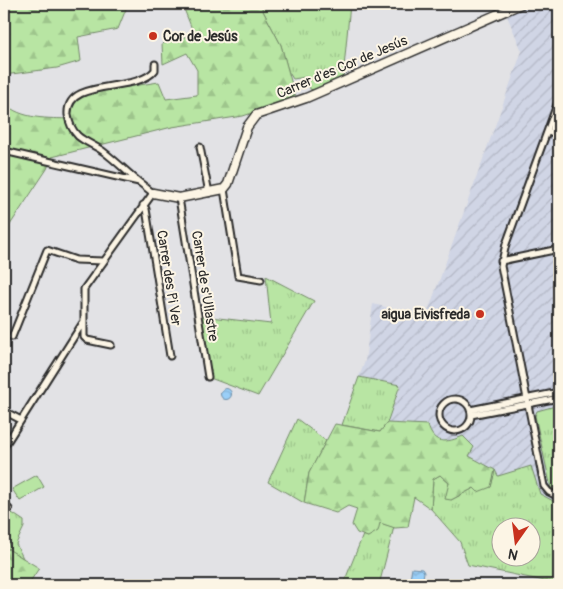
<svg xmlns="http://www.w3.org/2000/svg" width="563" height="589" font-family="Pangolin,sans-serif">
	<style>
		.industrial { fill: url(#industrial-furrows) }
		.grass { fill: url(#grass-tufts); stroke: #728867; fill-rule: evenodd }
		.forest { fill: url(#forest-firs); stroke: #728867 }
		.pitch { fill: #b8e5a3; stroke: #728867 }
		.water { fill: url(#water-waves); stroke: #6e8da6 }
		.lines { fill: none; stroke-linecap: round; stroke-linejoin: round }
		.street-casing { stroke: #2b2b2b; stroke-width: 9 }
		.secondary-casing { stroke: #2b2b2b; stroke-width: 11 }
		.street { stroke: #fcf5e5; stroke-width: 5 }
		.secondary { stroke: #fcf5e5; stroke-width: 8 }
		.poi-dot { fill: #c8321e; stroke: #fcf5e5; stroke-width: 2 }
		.labels { text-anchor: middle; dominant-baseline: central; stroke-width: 4; stroke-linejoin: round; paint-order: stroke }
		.poi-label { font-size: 14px; font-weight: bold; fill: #2b2b2b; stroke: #fcf5e5; text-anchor: start }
		.street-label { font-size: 14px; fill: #2b2b2b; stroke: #fcf5e5 }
	</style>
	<defs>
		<pattern id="industrial-furrows" width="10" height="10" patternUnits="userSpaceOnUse" patternTransform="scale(1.25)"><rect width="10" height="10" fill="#d0d5e5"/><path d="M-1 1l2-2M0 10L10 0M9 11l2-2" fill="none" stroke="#b3b7c5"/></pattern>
		<pattern id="grass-tufts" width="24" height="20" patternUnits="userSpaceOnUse" patternTransform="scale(1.25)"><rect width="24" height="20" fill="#b8e5a3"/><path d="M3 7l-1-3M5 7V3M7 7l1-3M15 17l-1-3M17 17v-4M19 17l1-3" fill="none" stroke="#9ec58c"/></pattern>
		<pattern id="forest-firs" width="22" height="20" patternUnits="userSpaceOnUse" patternTransform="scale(1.25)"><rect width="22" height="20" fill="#b8e5a3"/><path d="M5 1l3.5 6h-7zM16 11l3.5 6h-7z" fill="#9ec58c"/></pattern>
		<pattern id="water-waves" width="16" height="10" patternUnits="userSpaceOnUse" patternTransform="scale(1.25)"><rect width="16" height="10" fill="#9acff8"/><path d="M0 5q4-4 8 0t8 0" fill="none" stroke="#85b2d5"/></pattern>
	</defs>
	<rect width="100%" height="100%" fill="#e2e2e5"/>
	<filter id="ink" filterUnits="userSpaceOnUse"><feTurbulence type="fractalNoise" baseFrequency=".02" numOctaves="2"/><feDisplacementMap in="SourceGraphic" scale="10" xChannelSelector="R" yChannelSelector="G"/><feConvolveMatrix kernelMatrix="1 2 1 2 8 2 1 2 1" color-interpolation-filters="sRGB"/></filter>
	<g filter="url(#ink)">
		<path class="industrial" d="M 529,4 L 559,4 L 559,504 L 497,476 L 495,470 L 469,456 L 450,442 L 438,441 L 430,434 L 405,423 L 387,423 L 401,385 L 359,377 L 365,361 L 373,304 L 426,317 L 522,51 L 507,16 Z"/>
		<path class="grass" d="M 263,4 L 350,4 L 343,78 L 316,91 L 310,89 L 306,77 L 293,79 L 288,71 L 281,45 L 262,9 Z
			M 266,276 L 314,301 L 258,396 L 210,378 L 201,316 L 271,324 Z
			M 359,377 L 400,385 L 387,423 L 380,432 L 342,425 Z
			M 559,405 L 559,492 L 551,488 L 535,416 L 537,411 Z
			M 297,419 L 326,441 L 309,473 L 304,503 L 268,482 Z
			M 531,466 L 540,494 L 559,504 L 559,584 L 468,565 L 460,542 L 431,509 L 433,479 L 440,475 L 449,483 L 451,500 L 474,488 L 491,487 L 495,470 L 498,476 ZM 500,526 L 530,526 L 530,556 L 500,556 Z
			M 12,513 L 24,521 L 24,527 L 16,544 L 23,558 L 7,549 L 4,520 Z
			M 380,523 L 394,527 L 379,585 L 343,585 L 363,535 L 368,537 Z"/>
		<path class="forest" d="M 4,4 L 128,4 L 118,29 L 78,37 L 81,61 L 57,68 L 4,75 Z
			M 182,4 L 263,4 L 262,9 L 281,45 L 296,99 L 243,116 L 172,127 L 52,157 L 47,169 L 4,234 L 4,103 C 22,120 48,118 71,119 C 72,106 74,100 87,93 L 159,82 L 166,99 L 197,95 L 197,70 L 187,53 L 163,64 L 162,44 L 194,34 Z
			M 387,423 L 428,425 C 433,445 447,443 463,436 L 474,447 L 469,456 L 495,470 L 491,487 L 478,492 L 474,488 L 451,500 L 445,499 L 449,483 L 440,475 L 433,479 L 431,509 L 414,497 L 408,527 L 395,528 L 380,523 L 378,531 L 368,537 L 357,533 L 352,525 L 357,509 L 348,506 L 336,513 L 304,503 L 309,473 L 335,424 L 380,432 Z
			M 4,533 L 10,547 L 8,549 L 39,568 L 28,585 L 4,585 Z"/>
		<path class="pitch" d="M 37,475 L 44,487 L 20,501 L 12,489 Z"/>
		<path class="water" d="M220.5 394a5.5 5.5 0 1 1 11 0a5.5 5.5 0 1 1-11 0Z
			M 412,568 L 422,569 L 424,572 L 423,578 L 415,585 L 409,585 Z"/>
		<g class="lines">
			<g class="street-casing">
				<path id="street" d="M 546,4 L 559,4
					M 559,99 L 506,244 L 501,266 L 544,486 L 549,492 L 559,497
					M 547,133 L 559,130
					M 200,147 L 209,193
					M 4,151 L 139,182 L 153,193 L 84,289 L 84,321 L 4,447
					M 139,182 C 127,172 116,161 104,152 C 96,146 85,142 78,136 C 72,130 69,123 68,115 C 65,77 137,94 155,70 L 155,64
					M 224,189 L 238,276 L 261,280
					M 179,198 L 208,377
					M 143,205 L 146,209 L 170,356
					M 501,261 L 559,249
					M 84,321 L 84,337 L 87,340 L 111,345
					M 12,337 L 47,250 L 76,260 L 103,261
					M439 415a16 16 0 1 1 32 0a16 16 0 1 1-32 0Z
					M 470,410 L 559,392
					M 4,411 L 21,420
					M 471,415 L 559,398
					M 4,505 L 9,509"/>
			</g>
			<g class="secondary-casing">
				<path id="secondary" d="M 153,193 L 179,198 L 224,189 L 228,184 L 247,127 L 256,115 L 306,98 L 521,4"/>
			</g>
			<use href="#street" class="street"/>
			<use href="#secondary" class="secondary"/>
		</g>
	</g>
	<g class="poi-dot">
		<circle cx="153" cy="36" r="5"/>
		<circle cx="480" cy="314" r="5"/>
	</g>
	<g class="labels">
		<g class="poi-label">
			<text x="163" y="36">Cor de Jesús</text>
			<text x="470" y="314" text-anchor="end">aigua Eivisfreda</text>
		</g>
		<g class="street-label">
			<text transform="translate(342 67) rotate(-23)">Carrer d'es Cor de Jesús</text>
			<text transform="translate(169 278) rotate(81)">Carrer des Pi Ver</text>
			<text transform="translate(205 286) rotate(81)">Carrer de s'Ullastre</text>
		</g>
	</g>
	<rect width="563" height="589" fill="none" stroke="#fcf5e5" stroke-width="20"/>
	<rect x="10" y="10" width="543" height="569" fill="none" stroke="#2b2b2b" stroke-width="2" filter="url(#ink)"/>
	<g transform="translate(516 542) rotate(194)"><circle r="24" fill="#fcf5e5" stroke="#a8a49b"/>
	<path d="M0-4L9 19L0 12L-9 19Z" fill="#c8321e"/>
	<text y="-8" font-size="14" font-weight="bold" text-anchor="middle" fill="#2b2b2b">N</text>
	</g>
</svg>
